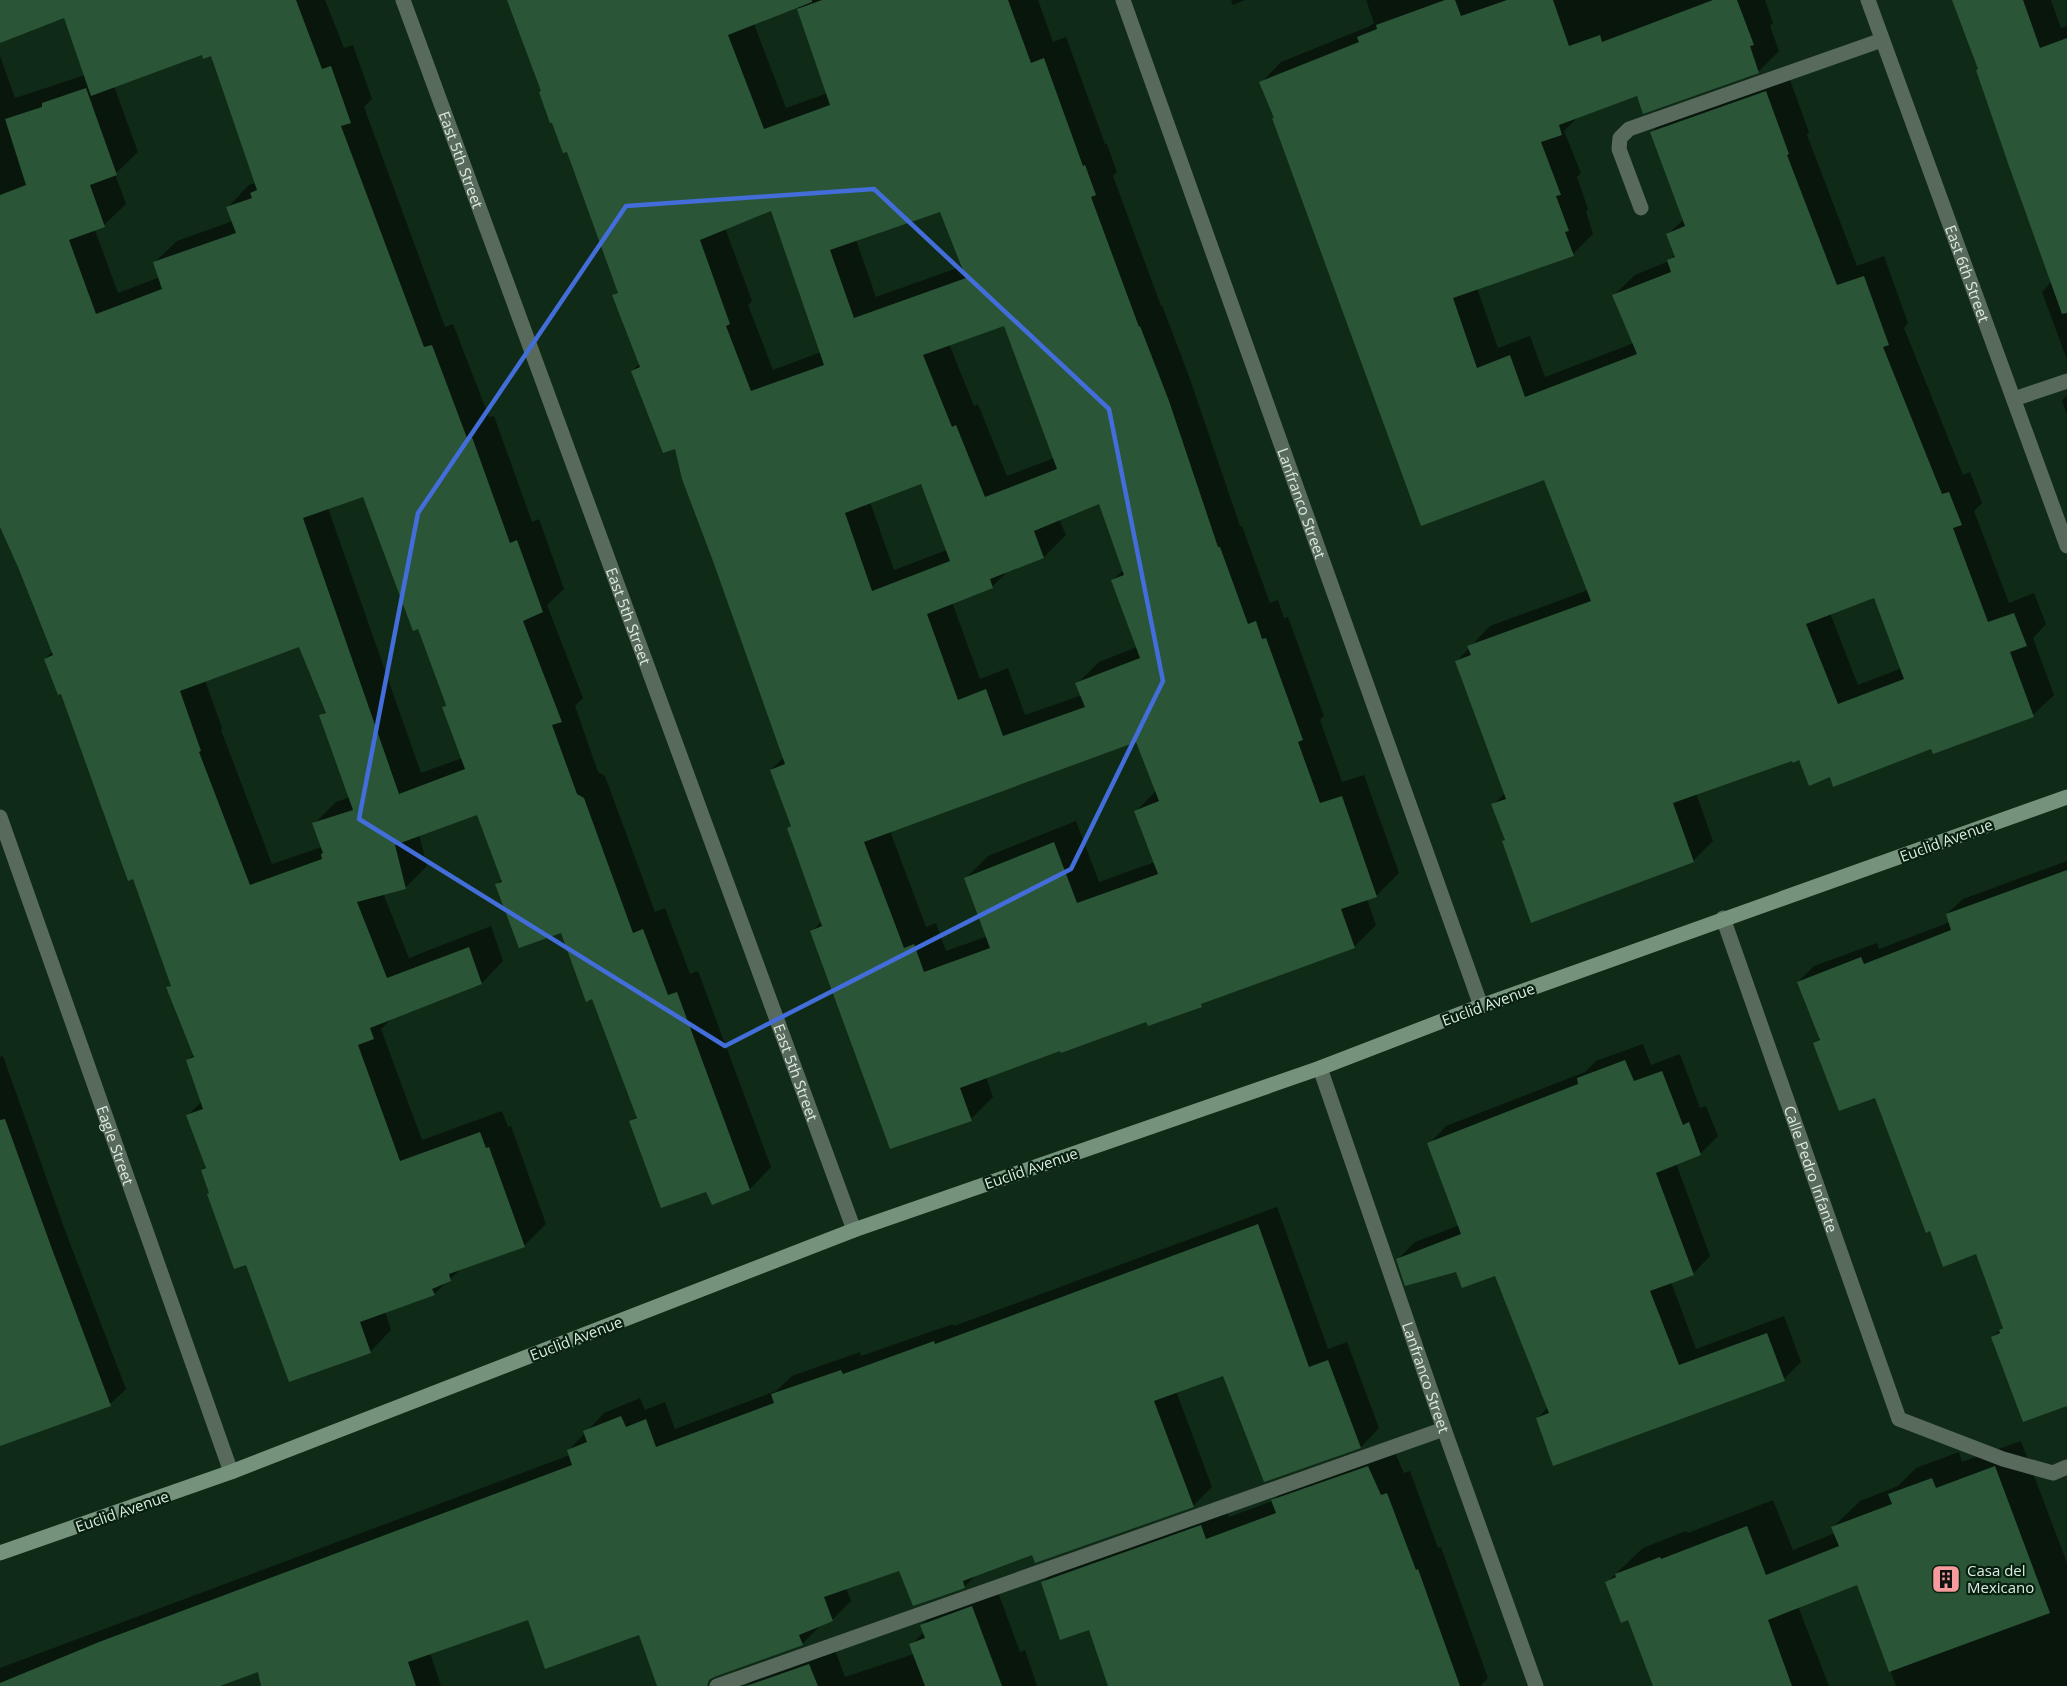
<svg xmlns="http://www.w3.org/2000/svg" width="2067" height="1686" font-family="'Open Sans',sans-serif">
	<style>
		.shadow { fill: #0007; fill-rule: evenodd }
		.building { fill: #2a5637; fill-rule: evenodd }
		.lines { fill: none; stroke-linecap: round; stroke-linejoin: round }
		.lane { stroke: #586a5c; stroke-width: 15 }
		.street { stroke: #586a5c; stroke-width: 15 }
		.secondary { stroke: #75937c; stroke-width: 15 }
		.marked { fill: none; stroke: #436dd9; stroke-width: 4.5; stroke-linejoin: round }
		.labels { text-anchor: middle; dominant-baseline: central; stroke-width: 4.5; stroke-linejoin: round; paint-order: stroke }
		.street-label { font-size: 15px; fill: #dcebdf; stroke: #07200f }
		.poi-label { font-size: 15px; fill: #dcebdf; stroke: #07200f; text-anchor: start }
	</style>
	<rect width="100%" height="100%" fill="#102a18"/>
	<path class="shadow" d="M 0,0 L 325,0 L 344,48 L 353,45 L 372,99 L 364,107 L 445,327 L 453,324 L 489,417 L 494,416 L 532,522 L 539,519 L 564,589 L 547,605 L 583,698 L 575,706 L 598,772 L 605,776 L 655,912 L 665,908 L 690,974 L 698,971 L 771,1167 L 750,1189 L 707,1190 L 631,1121 L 638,1115 L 593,998 L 561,931 L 497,884 L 502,879 L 478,813 L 419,834 L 427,866 L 405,888 L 383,893 L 409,958 L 491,926 L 503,961 L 482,983 L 393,1017 L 381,1029 L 422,1140 L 502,1111 L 508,1127 L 511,1126 L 546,1224 L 524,1246 L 463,1267 L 434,1294 L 385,1311 L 391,1330 L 370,1352 L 246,1263 L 210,1193 L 202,1170 L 206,1166 L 188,1115 L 202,1101 L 188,1060 L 194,1054 L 168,988 L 172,984 L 134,877 L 61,692 L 45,659 L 53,651 L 0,514 L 0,56 L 15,98 L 85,75 L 64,17 L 0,41 ZM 203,53 L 211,54 L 256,183 L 249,185 L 228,207 L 233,221 L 177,241 L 155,262 L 160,277 L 118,293 L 95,230 L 104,225 L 126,204 L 115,174 L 138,152 L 114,86 ZM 363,495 L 419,627 L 447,704 L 443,708 L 462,758 L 421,773 L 328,508 ZM 300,645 L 327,710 L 321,716 L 350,797 L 336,802 L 314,824 L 322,847 L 272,864 L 221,730 L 222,728 L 205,680 Z
		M 511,0 L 1038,0 L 1053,42 L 1066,37 L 1105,144 L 1107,144 L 1117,172 L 1113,176 L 1161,306 L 1162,305 L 1190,379 L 1240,526 L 1242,526 L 1270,603 L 1278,600 L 1284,618 L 1288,617 L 1324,716 L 1320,720 L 1342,782 L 1364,775 L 1399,873 L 1377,895 L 1367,899 L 1376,925 L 1354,947 L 1205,1001 L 1201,1005 L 1147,1020 L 1061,1049 L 986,1077 L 993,1097 L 971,1119 L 812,931 L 822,921 L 788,828 L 792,825 L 771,770 L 784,757 L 676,447 L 632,371 L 640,363 L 614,295 L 619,291 L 568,150 L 543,90 ZM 798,6 L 828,93 L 786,108 L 754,24 ZM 772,209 L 821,352 L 773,370 L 748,305 L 752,301 L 725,228 ZM 941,210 L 963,266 L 876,297 L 856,240 ZM 1004,324 L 1054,458 L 1007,476 L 978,404 L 974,406 L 949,344 ZM 922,482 L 947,550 L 894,570 L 870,502 ZM 1100,502 L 1124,569 L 1113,580 L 1137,647 L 1099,662 L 1077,684 L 1082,695 L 1025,715 L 1008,668 L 980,679 L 952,602 L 992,587 L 1008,571 L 1044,557 L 1066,535 L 1059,519 ZM 1137,740 L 1156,791 L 1136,811 L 1155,862 L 1099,882 L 1076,821 L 988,856 L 966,878 L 988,936 L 946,951 L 936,923 L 926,927 L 890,831 Z
		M 1231,0 L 1245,0 L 1233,5 Z
		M 1366,0 L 1765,0 L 1773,23 L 1770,26 L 1779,51 L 1759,71 L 1644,112 L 1638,94 L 1580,115 L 1564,131 L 1581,173 L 1577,177 L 1588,209 L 1586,212 L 1593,234 L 1573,254 L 1477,288 L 1498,348 L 1530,336 L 1545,377 L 1634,343 L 1614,295 L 1635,275 L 1669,261 L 1675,254 L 1668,234 L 1684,219 L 1652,132 L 1672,112 L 1787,72 L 1809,132 L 1807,135 L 1857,266 L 1884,256 L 1908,323 L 1904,328 L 1963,475 L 1970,472 L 1982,503 L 1974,511 L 2009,603 L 2034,593 L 2046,624 L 2033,638 L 2054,695 L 2033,715 L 1934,752 L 1932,747 L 1830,775 L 1800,759 L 1793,759 L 1696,793 L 1713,841 L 1693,861 L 1506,839 L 1493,805 L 1505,793 L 1457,661 L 1490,626 L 1588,590 L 1545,478 L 1276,117 L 1261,83 L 1281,62 L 1370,26 L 1374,23 ZM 1875,596 L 1902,668 L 1858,685 L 1830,613 Z
		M 1954,0 L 2051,0 L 2061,28 L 2067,26 L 2067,360 L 2042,292 L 2052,281 Z
		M 2067,395 L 2067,415 L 2062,400 Z
		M 2067,861 L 2067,1404 L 1992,1337 L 2004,1326 L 1977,1252 L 1876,1096 L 1815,1043 L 1821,1037 L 1798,982 L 1814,966 L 1877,943 L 1879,949 L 1950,922 L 1947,914 L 1963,899 Z
		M 1643,1044 L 1651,1065 L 1680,1054 L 1700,1108 L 1706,1106 L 1718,1136 L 1700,1154 L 1676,1163 L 1710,1256 L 1693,1274 L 1671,1282 L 1696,1349 L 1784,1316 L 1801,1362 L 1784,1379 L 1538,1418 L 1548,1407 L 1496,1274 L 1457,1270 L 1398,1259 L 1415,1242 L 1460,1225 L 1429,1144 L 1446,1126 L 1585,1072 L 1596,1061 Z
		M 3,1056 L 66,1233 L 126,1389 L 110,1404 L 0,1444 L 0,1057 Z
		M 1277,1207 L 1328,1349 L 1347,1342 L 1379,1428 L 1361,1447 L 1265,1480 L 1224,1374 L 1176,1391 L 1212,1487 L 1193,1506 L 1033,1553 L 976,1575 L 964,1587 L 900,1569 L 846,1588 L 851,1601 L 832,1620 L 821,1625 L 802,1644 L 663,1686 L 659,1686 L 640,1633 L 529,1618 L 430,1653 L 441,1686 L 274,1686 L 268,1667 L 217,1686 L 0,1686 L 0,1668 L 570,1455 L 568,1451 L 604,1413 L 640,1398 L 645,1410 L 665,1402 L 675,1429 L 776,1391 L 792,1376 L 860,1352 L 861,1356 L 953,1324 L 954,1326 Z
		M 2021,1441 L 2067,1563 L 2067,1686 L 1896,1686 L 1858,1583 L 1798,1606 L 1829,1686 L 1655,1686 L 1629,1618 L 1607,1582 L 1643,1548 L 1686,1531 L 1688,1533 L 1773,1500 L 1793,1550 L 1835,1533 L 1833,1527 L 1860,1501 L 1898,1486 L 1916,1468 L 1959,1452 L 1962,1462 Z
		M 1391,1444 L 1404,1473 L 1410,1471 L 1438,1548 L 1441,1547 L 1488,1678 L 1480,1686 L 1110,1686 L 1090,1628 L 1043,1582 L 1066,1559 L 1224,1503 L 1229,1517 L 1273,1501 L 1296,1478 Z
		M 995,1584 L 1020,1652 L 1025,1650 L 1037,1686 L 746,1686 L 768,1665 L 832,1642 L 845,1677 L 914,1654 L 911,1645 L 924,1632 L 922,1625 L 944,1602 Z"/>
	<path class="building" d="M 0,0 L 296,0 L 322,69 L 331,66 L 351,123 L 341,126 L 424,347 L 432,345 L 467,438 L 472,437 L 510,543 L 517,540 L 543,612 L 523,621 L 562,722 L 552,725 L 577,794 L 584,798 L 633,933 L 643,929 L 668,995 L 677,992 L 750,1190 L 712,1205 L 706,1192 L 661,1208 L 629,1121 L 637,1118 L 592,999 L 586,1002 L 561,933 L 519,948 L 495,884 L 502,882 L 477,815 L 395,845 L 406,889 L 357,902 L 387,978 L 469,947 L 482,984 L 370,1028 L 374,1039 L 358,1045 L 400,1161 L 480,1132 L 486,1148 L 489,1147 L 525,1247 L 449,1274 L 451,1281 L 432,1289 L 435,1295 L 360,1322 L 371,1353 L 289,1382 L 246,1265 L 234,1269 L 207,1194 L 209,1193 L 201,1170 L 206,1168 L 186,1115 L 203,1109 L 186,1060 L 194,1057 L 166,987 L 171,986 L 133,879 L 128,881 L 61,694 L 58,695 L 44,659 L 53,655 L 18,567 L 0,527 L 0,195 L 26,185 L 5,119 L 42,107 L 42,103 L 86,88 L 117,175 L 90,185 L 105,227 L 69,240 L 96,314 L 162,289 L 153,262 L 236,233 L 226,207 L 252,198 L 250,193 L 257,190 L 211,56 L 203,59 L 202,55 L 91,96 L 64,18 L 0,43 ZM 363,497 L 413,631 L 418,629 L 445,702 L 446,706 L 442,707 L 465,769 L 399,794 L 303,518 ZM 299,647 L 326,713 L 319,715 L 353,810 L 312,823 L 323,853 L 321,854 L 322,859 L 250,885 L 199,752 L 201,751 L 180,691 Z
		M 507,0 L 812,0 L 812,2 L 728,35 L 764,129 L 830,105 L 797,9 L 822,0 L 1008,0 L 1031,63 L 1044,58 L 1083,166 L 1085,165 L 1096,195 L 1091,197 L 1139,327 L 1140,326 L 1169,401 L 1218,547 L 1220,547 L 1248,624 L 1256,621 L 1262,639 L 1266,638 L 1303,740 L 1298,742 L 1320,803 L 1342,796 L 1377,897 L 1341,909 L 1355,948 L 1201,1004 L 1202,1007 L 1148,1026 L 1146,1022 L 1061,1053 L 1060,1051 L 960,1088 L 972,1121 L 890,1149 L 810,931 L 822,926 L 787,828 L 791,826 L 770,770 L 785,764 L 713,561 L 682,479 L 675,449 L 663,453 L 631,371 L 640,367 L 612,295 L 618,293 L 567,152 L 563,153 L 552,123 L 550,123 L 539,92 L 541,91 ZM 771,211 L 824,365 L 751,391 L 726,326 L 730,324 L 700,240 ZM 940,212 L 966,278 L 854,318 L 830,250 ZM 1004,326 L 1057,469 L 985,497 L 956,425 L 952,427 L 923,355 ZM 921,484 L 950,561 L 872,591 L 845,513 ZM 1099,504 L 1124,575 L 1111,580 L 1140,658 L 1075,683 L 1085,707 L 1003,736 L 986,689 L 958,700 L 927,614 L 993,588 L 990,579 L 1044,558 L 1034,531 ZM 1136,742 L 1159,801 L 1134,811 L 1158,874 L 1077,903 L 1054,842 L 964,878 L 990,948 L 924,972 L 914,944 L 904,948 L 864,842 Z
		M 1445,0 L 1455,0 L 1461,16 L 1507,0 L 1553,0 L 1569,46 L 1600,35 L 1602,42 L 1713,0 L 1737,0 L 1754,45 L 1750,46 L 1759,73 L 1643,114 L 1637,96 L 1559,125 L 1562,135 L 1541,142 L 1561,195 L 1556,196 L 1569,231 L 1565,232 L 1574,256 L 1453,298 L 1477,368 L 1510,355 L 1525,397 L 1637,354 L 1612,295 L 1671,272 L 1667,260 L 1675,257 L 1666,234 L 1685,226 L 1650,132 L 1766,91 L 1789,154 L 1787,155 L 1837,285 L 1864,276 L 1889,345 L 1883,347 L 1942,494 L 1949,492 L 1962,525 L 1953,528 L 1988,622 L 2014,613 L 2027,646 L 2010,652 L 2034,717 L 1933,754 L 1931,749 L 1833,787 L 1830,777 L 1809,786 L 1799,760 L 1793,763 L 1792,761 L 1673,803 L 1694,862 L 1531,923 L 1502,841 L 1505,840 L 1491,804 L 1506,799 L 1455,661 L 1471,655 L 1467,646 L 1591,601 L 1544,480 L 1421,526 L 1272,118 L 1274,118 L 1259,82 L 1359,42 L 1357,37 L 1377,29 L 1376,25 ZM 1874,598 L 1904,679 L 1838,704 L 1806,624 Z
		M 1952,0 L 2023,0 L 2040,48 L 2067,38 L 2067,313 L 2062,314 L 2009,166 L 1976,70 L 1978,69 Z
		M 2067,870 L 2067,1406 L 2023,1422 L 1991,1337 L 2000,1333 L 1999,1330 L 2003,1328 L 1976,1254 L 1943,1267 L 1930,1231 L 1926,1233 L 1875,1098 L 1839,1111 L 1813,1043 L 1820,1040 L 1797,982 L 1861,957 L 1864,964 L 1951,930 L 1946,914 Z
		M 1625,1060 L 1634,1081 L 1662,1071 L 1683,1125 L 1689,1122 L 1701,1155 L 1656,1173 L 1694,1275 L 1650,1291 L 1679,1365 L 1767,1333 L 1785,1381 L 1553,1466 L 1536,1418 L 1549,1413 L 1495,1276 L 1462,1288 L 1456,1272 L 1405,1286 L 1396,1259 L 1461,1234 L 1427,1143 L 1578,1084 L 1577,1078 Z
		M 5,1119 L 52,1249 L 111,1406 L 0,1446 L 0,1120 Z
		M 1258,1224 L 1309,1367 L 1328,1360 L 1361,1448 L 1264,1482 L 1223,1376 L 1154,1401 L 1194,1507 L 1035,1563 L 1032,1555 L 963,1581 L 965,1588 L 913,1606 L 899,1571 L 824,1597 L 833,1621 L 799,1635 L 803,1645 L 714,1677 L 709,1680 L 707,1686 L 657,1686 L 639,1635 L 545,1669 L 528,1620 L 408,1662 L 416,1686 L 261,1686 L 258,1672 L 220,1686 L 0,1686 L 0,1683 L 99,1642 L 572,1465 L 567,1450 L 587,1442 L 583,1431 L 621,1416 L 626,1427 L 646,1419 L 656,1447 L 774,1403 L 771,1394 L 841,1370 L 843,1374 L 934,1341 L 935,1344 Z
		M 1368,1466 L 1381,1495 L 1387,1493 L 1416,1570 L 1418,1569 L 1460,1686 L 1108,1686 L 1089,1630 L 1060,1640 L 1041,1582 L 1201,1525 L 1206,1539 L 1276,1513 L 1271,1500 Z
		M 1995,1466 L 2050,1613 L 1889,1672 L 1857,1585 L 1768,1620 L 1792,1686 L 1653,1686 L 1628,1620 L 1621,1623 L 1605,1582 L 1616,1577 L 1615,1574 L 1660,1557 L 1661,1559 L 1747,1526 L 1766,1575 L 1839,1546 L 1831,1527 L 1892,1504 L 1888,1494 L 1932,1478 L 1936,1488 Z
		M 972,1606 L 1002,1686 L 925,1686 L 909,1644 L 925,1638 L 920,1625 Z
		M 809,1664 L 818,1686 L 746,1686 Z"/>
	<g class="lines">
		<path class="lane" d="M 1641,208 L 1619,149 L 1620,138 L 1629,129 L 1882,40
			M 2014,399 L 2067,381
			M 1899,1419 L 2003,1459 L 2053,1473 L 2067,1467
			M 717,1686 L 1444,1429"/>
		<g class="street">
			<path id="s1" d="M 403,0 L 854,1230"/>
			<path id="s2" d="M 1123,0 L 1481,1006"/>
			<path id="s3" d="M 1868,0 L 2067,546"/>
			<path id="s4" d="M 0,817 L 231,1472"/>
			<path id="s5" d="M 1723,918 L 1899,1419"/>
			<path id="s6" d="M 1320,1068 L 1444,1429 L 1536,1686"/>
		</g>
		<path class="secondary" d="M 0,1553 L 231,1472 L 854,1230 L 1320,1068 L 1481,1006 L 2067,797"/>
	</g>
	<path class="marked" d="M 874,189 L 1109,409 L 1163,681 L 1071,869 L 725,1046 L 359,819 L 418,513 L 626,206 Z"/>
	<defs>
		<g id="building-square" transform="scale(1.5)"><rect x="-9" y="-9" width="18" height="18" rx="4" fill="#f59b9d" stroke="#07200f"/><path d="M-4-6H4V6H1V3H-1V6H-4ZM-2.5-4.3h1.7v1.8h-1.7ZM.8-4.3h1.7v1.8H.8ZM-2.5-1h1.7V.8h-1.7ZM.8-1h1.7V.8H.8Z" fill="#111"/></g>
	</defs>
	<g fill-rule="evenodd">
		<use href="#building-square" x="1946" y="1579"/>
	</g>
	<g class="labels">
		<g class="street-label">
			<text stroke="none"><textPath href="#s1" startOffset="170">East 5th Street</textPath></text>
			<text stroke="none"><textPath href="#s3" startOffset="291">East 6th Street</textPath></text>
			<text stroke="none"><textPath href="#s2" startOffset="534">Lanfranco Street</textPath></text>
			<text stroke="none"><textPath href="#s1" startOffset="656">East 5th Street</textPath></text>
			<text transform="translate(1946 840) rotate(-20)">Euclid Avenue</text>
			<text transform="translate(1488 1004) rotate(-20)">Euclid Avenue</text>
			<text stroke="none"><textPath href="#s1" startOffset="1142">East 5th Street</textPath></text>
			<text stroke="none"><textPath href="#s4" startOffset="348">Eagle Street</textPath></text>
			<text transform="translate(1031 1168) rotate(-19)">Euclid Avenue</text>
			<text stroke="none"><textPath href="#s5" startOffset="266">Calle Pedro Infante</textPath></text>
			<text transform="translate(576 1338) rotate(-21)">Euclid Avenue</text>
			<text stroke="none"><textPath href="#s6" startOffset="327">Lanfranco Street</textPath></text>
			<text transform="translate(122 1511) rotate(-19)">Euclid Avenue</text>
		</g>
		<g class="poi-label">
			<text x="1967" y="1570">Casa del<tspan x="1967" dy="17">Mexicano</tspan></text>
		</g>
	</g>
</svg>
